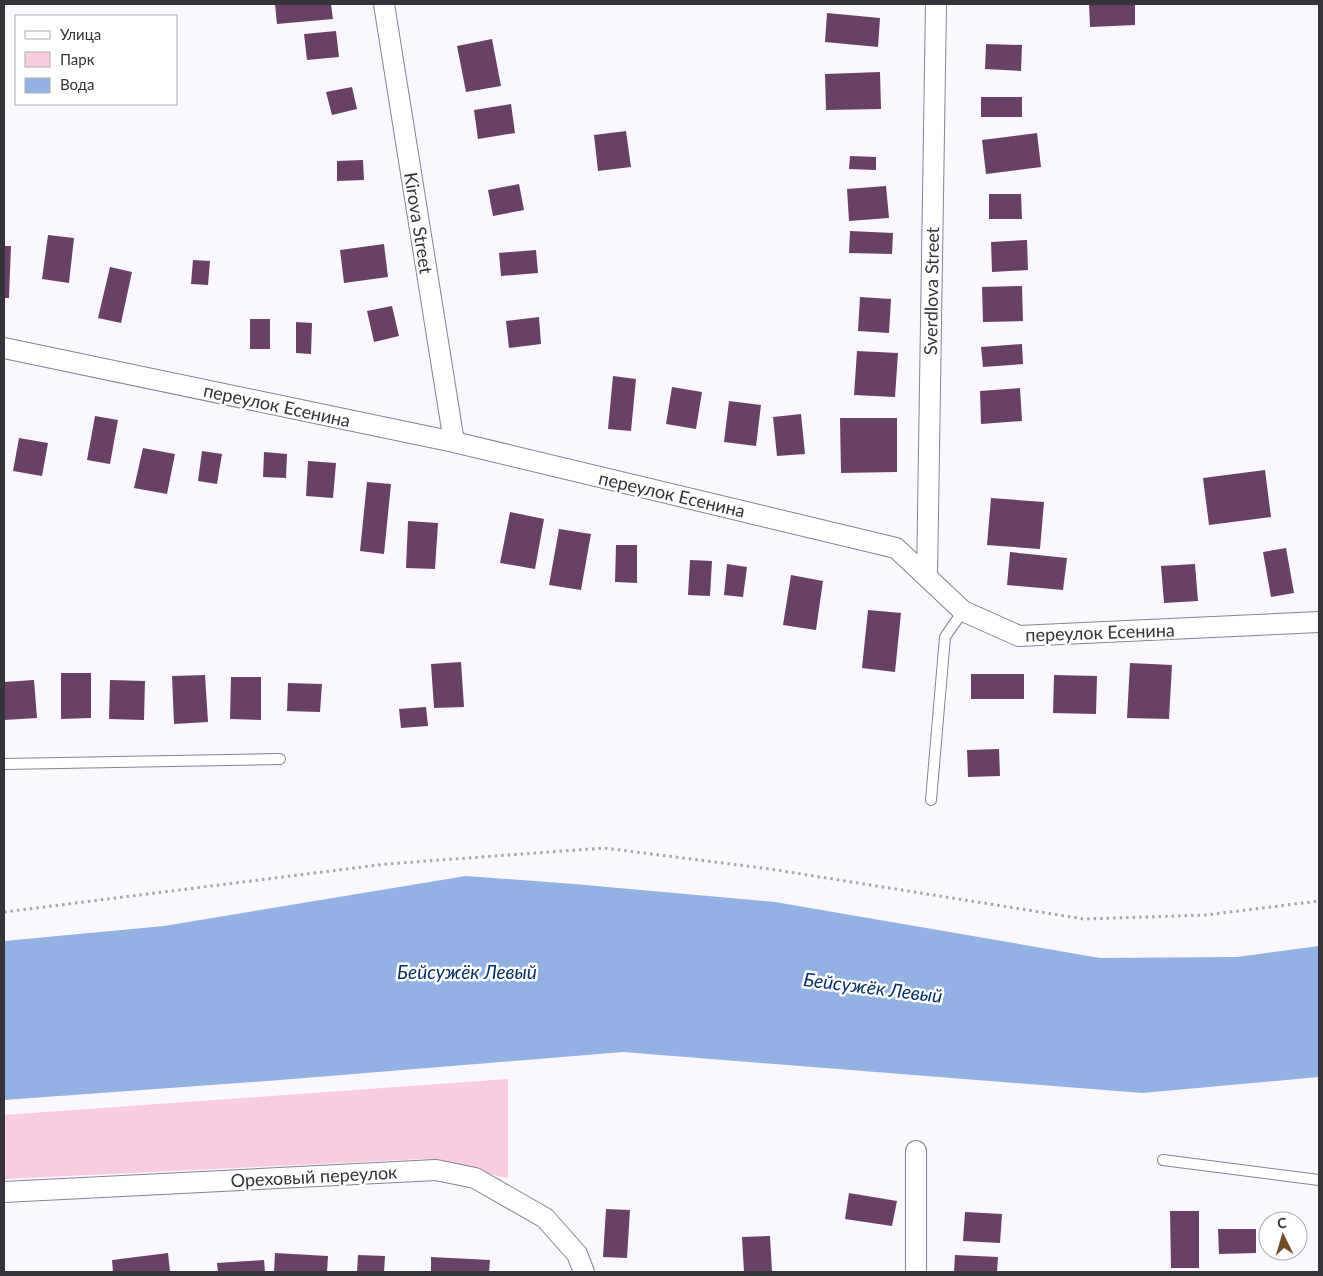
<svg xmlns="http://www.w3.org/2000/svg" width="1323" height="1276" font-family="Lato,sans-serif">
	<style>
		.green { fill: #f9ccdf }
		.water { fill: #91b2e2 }
		.building { fill: #694167 }
		.lines { fill: none; stroke-linecap: round; stroke-linejoin: round }
		.lane-casing { stroke: #888191; stroke-width: 12 }
		.street-casing { stroke: #888191; stroke-width: 22 }
		.path { stroke: #a8a5ac; stroke-width: 3; stroke-dasharray: 2.5 4; stroke-linecap: butt }
		.lane { stroke: #fff; stroke-width: 10 }
		.street { stroke: #fff; stroke-width: 20 }
		.labels { text-anchor: middle; dominant-baseline: central; stroke-width: 5; stroke-linejoin: round; paint-order: stroke }
		.street-label { font-size: 18px; fill: #36333a; stroke: #fff }
		.water-label { font-size: 19px; font-style: italic; fill: #063169; stroke: #fff }
	</style>
	<rect width="100%" height="100%" fill="#faf7fe"/>
	<path class="green" d="M 508,1079 L 508,1178 L 422,1159 L 4,1179 L 4,1115 Z"/>
	<path class="water" d="M 466,876 L 574,884 L 775,902 L 1100,958 L 1237,957 L 1319,946 L 1319,1077 L 1142,1093 L 623,1052 L 280,1080 L 4,1100 L 4,941 L 164,926 Z"/>
	<path class="building" d="M 275,4 L 331,4 L 333,19 L 277,24 Z
		M 1089,4 L 1135,4 L 1135,25 L 1090,27 Z
		M 827,13 L 880,18 L 878,47 L 825,42 Z
		M 336,31 L 339,57 L 307,60 L 304,34 Z
		M 492,39 L 501,86 L 466,92 L 457,46 Z
		M 986,44 L 1022,45 L 1021,71 L 985,69 Z
		M 880,72 L 881,109 L 826,110 L 825,74 Z
		M 352,87 L 357,109 L 332,115 L 326,92 Z
		M 981,97 L 1022,97 L 1022,117 L 981,117 Z
		M 511,104 L 515,133 L 478,139 L 474,110 Z
		M 626,131 L 631,167 L 598,171 L 594,135 Z
		M 1037,133 L 1041,167 L 986,174 L 982,140 Z
		M 850,156 L 876,157 L 876,170 L 849,169 Z
		M 363,160 L 364,180 L 337,181 L 337,161 Z
		M 519,184 L 524,210 L 493,216 L 488,190 Z
		M 886,186 L 889,218 L 849,221 L 847,189 Z
		M 989,194 L 1021,194 L 1022,219 L 989,219 Z
		M 850,231 L 893,233 L 892,254 L 849,253 Z
		M 48,235 L 74,238 L 69,283 L 42,279 Z
		M 1027,240 L 1028,270 L 992,272 L 991,242 Z
		M 384,244 L 388,277 L 344,283 L 340,250 Z
		M 4,246 L 11,246 L 9,298 L 4,298 Z
		M 536,250 L 538,273 L 501,276 L 499,253 Z
		M 193,260 L 210,261 L 208,285 L 191,284 Z
		M 110,267 L 132,272 L 121,323 L 98,318 Z
		M 1022,286 L 1023,321 L 983,322 L 982,287 Z
		M 860,297 L 891,299 L 889,333 L 858,331 Z
		M 392,306 L 399,336 L 374,342 L 367,311 Z
		M 539,317 L 541,344 L 509,348 L 506,321 Z
		M 250,319 L 270,319 L 270,349 L 250,349 Z
		M 296,322 L 312,323 L 311,354 L 296,353 Z
		M 1022,344 L 1023,364 L 983,367 L 981,347 Z
		M 857,351 L 898,353 L 895,397 L 854,395 Z
		M 613,376 L 636,379 L 631,431 L 608,429 Z
		M 672,387 L 702,392 L 696,429 L 666,424 Z
		M 1020,388 L 1022,421 L 981,424 L 980,391 Z
		M 729,401 L 761,405 L 756,446 L 724,442 Z
		M 801,414 L 805,454 L 777,456 L 773,417 Z
		M 95,416 L 118,420 L 110,464 L 87,460 Z
		M 840,418 L 897,418 L 897,472 L 841,473 Z
		M 19,438 L 48,443 L 42,476 L 13,471 Z
		M 143,448 L 175,454 L 167,494 L 134,488 Z
		M 202,451 L 222,454 L 217,484 L 198,481 Z
		M 264,452 L 287,454 L 286,478 L 263,477 Z
		M 308,461 L 336,463 L 333,498 L 306,496 Z
		M 1265,470 L 1271,517 L 1209,525 L 1203,478 Z
		M 367,482 L 391,484 L 384,554 L 360,551 Z
		M 991,498 L 1044,502 L 1040,549 L 987,545 Z
		M 510,512 L 544,519 L 535,569 L 500,563 Z
		M 408,521 L 438,523 L 435,569 L 406,568 Z
		M 559,529 L 591,534 L 581,590 L 549,585 Z
		M 616,545 L 637,545 L 637,583 L 615,582 Z
		M 1286,548 L 1294,593 L 1271,597 L 1263,552 Z
		M 1010,552 L 1067,558 L 1063,590 L 1007,585 Z
		M 690,560 L 712,561 L 710,596 L 688,595 Z
		M 727,564 L 747,567 L 743,597 L 724,595 Z
		M 1195,564 L 1198,601 L 1164,603 L 1161,566 Z
		M 791,575 L 823,581 L 816,630 L 783,625 Z
		M 868,610 L 901,613 L 895,672 L 862,668 Z
		M 461,662 L 464,707 L 434,708 L 431,664 Z
		M 1130,663 L 1172,665 L 1169,719 L 1127,718 Z
		M 61,673 L 91,673 L 91,718 L 61,719 Z
		M 971,674 L 1024,674 L 1024,699 L 971,699 Z
		M 205,675 L 208,722 L 174,724 L 172,676 Z
		M 1054,675 L 1097,676 L 1096,714 L 1053,713 Z
		M 231,677 L 261,677 L 261,720 L 230,719 Z
		M 34,680 L 37,718 L 4,720 L 4,682 Z
		M 110,680 L 145,681 L 144,720 L 109,719 Z
		M 288,683 L 322,684 L 320,712 L 287,711 Z
		M 426,707 L 428,726 L 401,728 L 399,709 Z
		M 999,749 L 1000,776 L 968,777 L 967,750 Z
		M 849,1193 L 897,1201 L 892,1226 L 845,1219 Z
		M 606,1209 L 630,1210 L 627,1258 L 603,1257 Z
		M 1170,1211 L 1199,1211 L 1199,1268 L 1171,1268 Z
		M 965,1212 L 1002,1214 L 1000,1243 L 963,1241 Z
		M 1218,1229 L 1256,1229 L 1256,1253 L 1219,1254 Z
		M 770,1236 L 772,1272 L 744,1272 L 742,1237 Z
		M 168,1253 L 170,1272 L 113,1272 L 112,1260 Z
		M 275,1253 L 328,1256 L 327,1272 L 274,1272 Z
		M 358,1255 L 385,1256 L 384,1272 L 357,1272 Z
		M 955,1255 L 998,1257 L 997,1272 L 954,1272 Z
		M 431,1257 L 490,1260 L 489,1272 L 431,1272 Z
		M 264,1260 L 265,1272 L 218,1272 L 217,1263 Z"/>
	<g class="lines">
		<g class="lane-casing">
			<path id="lane" d="M 4,764 L 280,759
				M 931,800 L 945,637 L 963,611
				M 1163,1160 L 1319,1180"/>
		</g>
		<g class="street-casing">
			<path id="street" d="M 384,4 L 454,442
				M 4,348 L 454,442 L 896,548 L 963,611 L 1019,636 L 1319,622
				M 927,577 L 936,4
				M 916,1151 L 916,1272
				M 4,1192 L 436,1170 L 475,1178 L 545,1218 L 577,1254 L 584,1272"/>
		</g>
		<path class="path" d="M 4,912 L 386,864 L 604,848 L 770,869 L 1084,919 L 1206,915 L 1319,901"/>
		<use href="#lane" class="lane"/>
		<use href="#street" class="street"/>
	</g>
	<g class="labels">
		<g class="street-label">
			<text transform="translate(419 223) rotate(81)">Kirova Street</text>
			<text transform="translate(931 291) rotate(-89)">Sverdlova Street</text>
			<text transform="translate(277 405) rotate(12)">переулок Есенина</text>
			<text transform="translate(672 494) rotate(13)">переулок Есенина</text>
			<text transform="translate(1100 632) rotate(-2)">переулок Есенина</text>
			<text transform="translate(314 1176) rotate(-3)">Ореховый переулок</text>
		</g>
		<g class="water-label">
			<text x="467" y="971">Бейсужёк Левый</text>
			<text transform="translate(873 987) rotate(7)">Бейсужёк Левый</text>
		</g>
	</g>
	<rect width="1323" height="1276" fill="none" stroke="#36333a" stroke-width="10"/>
	<rect x="15" y="15" width="162" height="90" fill="#ffffff" stroke="#afadb0"/>
	<rect x="25" y="31" width="25" height="8" fill="#ffffff" stroke="#afadb0"/>
	<text x="60" y="40" font-size="15" fill="#36333a">Улица</text>
	<rect x="25" y="52" width="25" height="15" fill="#f9ccdf" stroke="#afadb0"/>
	<text x="60" y="65" font-size="15" fill="#36333a">Парк</text>
	<rect x="25" y="78" width="25" height="15" fill="#91b2e2" stroke="#afadb0"/>
	<text x="60" y="90" font-size="15" fill="#36333a">Вода</text>
	<g transform="translate(1283 1236) rotate(355)"><circle r="24" fill="#ffffff" stroke="#afadb0"/>
	<path d="M0-4L9 19L0 12L-9 19Z" fill="#724c28"/>
	<text y="-8" font-size="14" font-weight="bold" text-anchor="middle" fill="#36333a">С</text>
	</g>
</svg>
